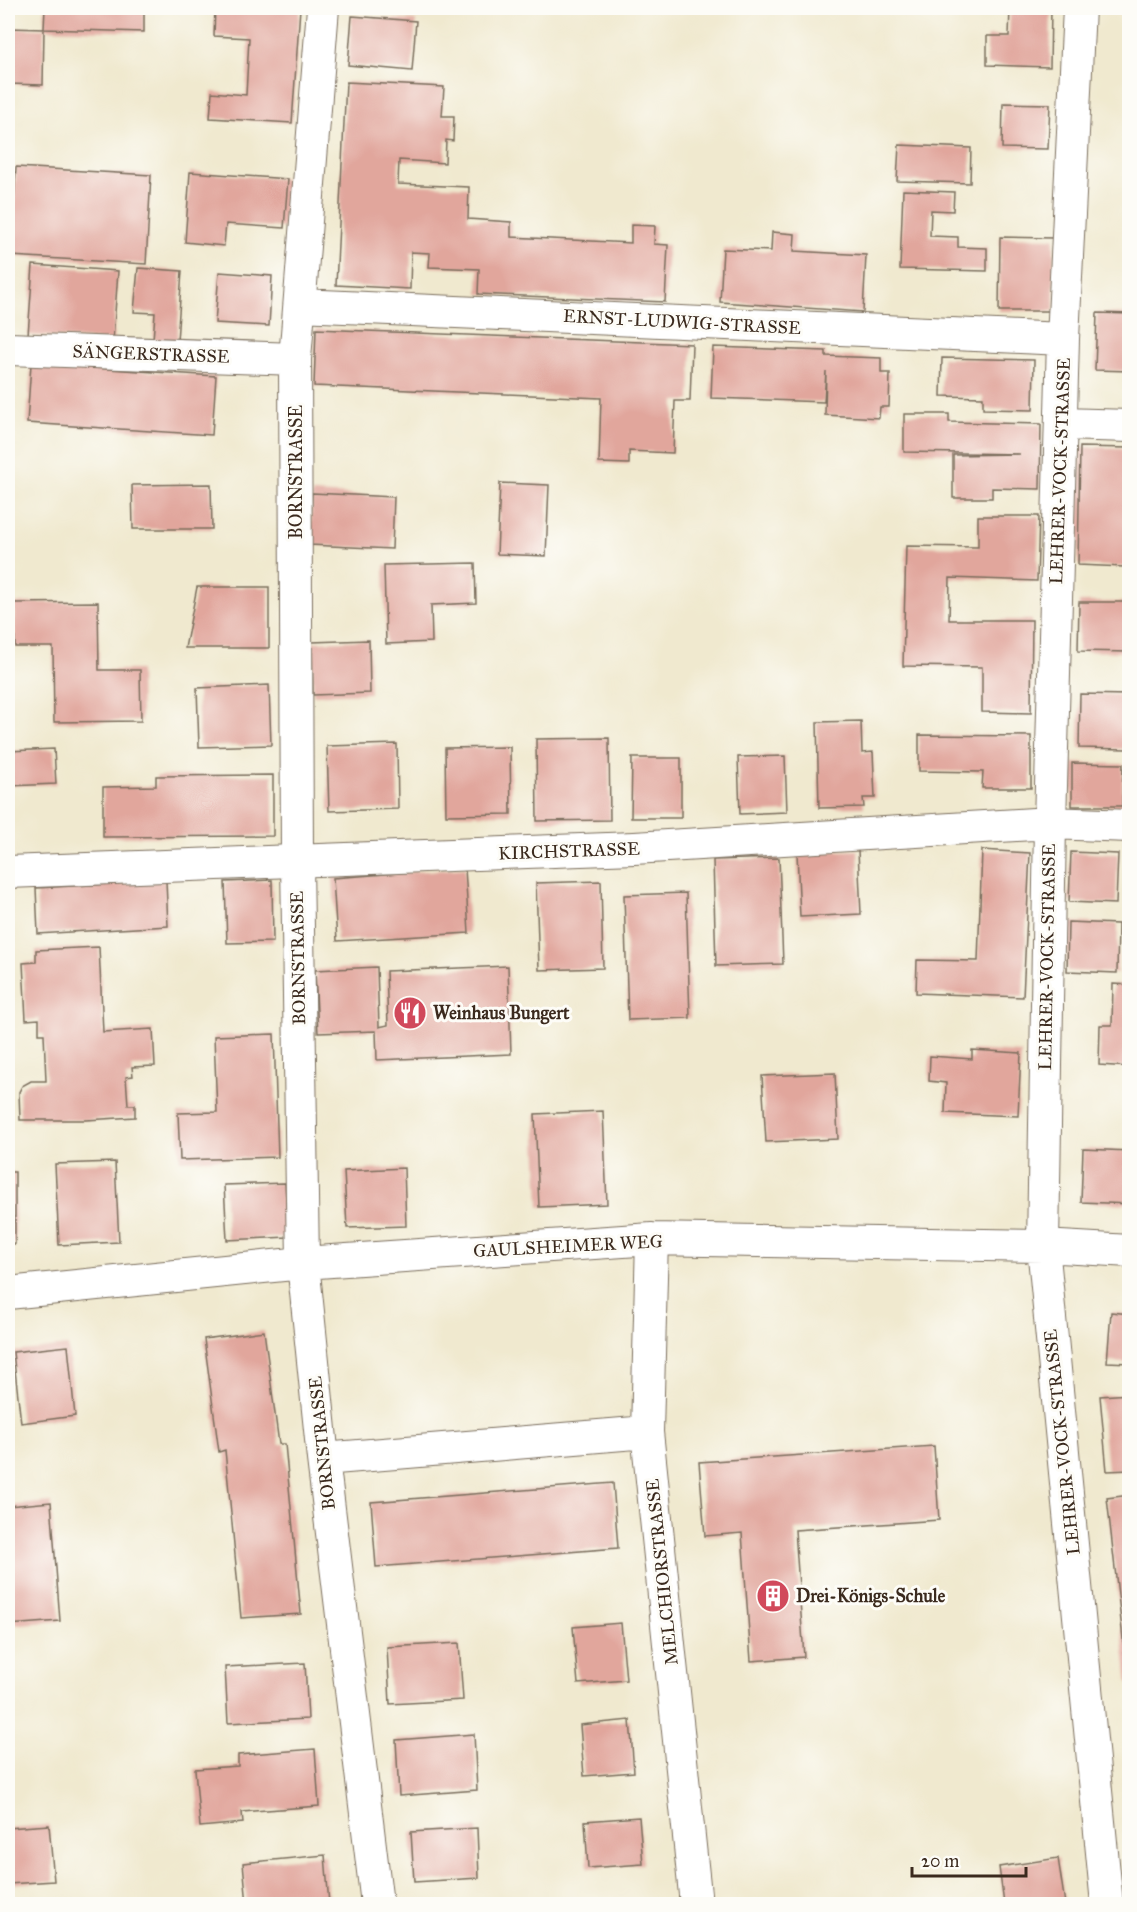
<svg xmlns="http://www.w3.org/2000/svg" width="1137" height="1912" font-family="'IM FELL Great Primer',serif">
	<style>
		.building { fill: #e1a69c }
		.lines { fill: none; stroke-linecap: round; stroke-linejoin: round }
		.street-casing { stroke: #7a6d5c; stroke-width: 34 }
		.street { stroke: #fff; stroke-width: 32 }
		.labels { text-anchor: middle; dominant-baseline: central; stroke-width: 6; stroke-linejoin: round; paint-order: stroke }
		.street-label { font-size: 18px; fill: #3b2a1e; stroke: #fdfcf7 }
		.poi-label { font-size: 18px; font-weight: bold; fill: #3b2a1e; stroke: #fdfcf7; text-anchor: start }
	</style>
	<rect width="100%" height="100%" fill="#fdfcf7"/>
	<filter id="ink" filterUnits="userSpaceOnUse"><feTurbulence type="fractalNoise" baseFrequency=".0167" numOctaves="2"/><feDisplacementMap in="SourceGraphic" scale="12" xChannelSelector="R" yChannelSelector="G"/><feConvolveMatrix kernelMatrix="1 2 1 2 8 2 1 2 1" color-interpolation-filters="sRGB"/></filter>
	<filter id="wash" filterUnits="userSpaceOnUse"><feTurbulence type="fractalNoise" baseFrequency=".008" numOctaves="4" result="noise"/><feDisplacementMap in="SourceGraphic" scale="24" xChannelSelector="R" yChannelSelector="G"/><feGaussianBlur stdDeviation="1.35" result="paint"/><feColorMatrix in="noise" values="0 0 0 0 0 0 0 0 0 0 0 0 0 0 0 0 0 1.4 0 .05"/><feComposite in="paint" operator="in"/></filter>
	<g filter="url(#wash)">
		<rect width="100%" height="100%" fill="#f0e9cf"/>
		<g id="blocks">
			<path class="building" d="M 45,8 L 144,8 L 144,32 L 44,29 Z
				M 215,8 L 300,8 L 292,123 L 210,118 L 212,92 L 246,95 L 249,38 L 214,36 Z
				M 1010,8 L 1051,8 L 1050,67 L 987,65 L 987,36 L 1009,36 Z
				M 352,16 L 416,21 L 412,71 L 348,65 Z
				M 8,28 L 44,29 L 43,85 L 8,84 Z
				M 346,82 L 444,87 L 442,116 L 454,116 L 453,141 L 446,140 L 445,163 L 399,160 L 398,184 L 469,187 L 468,219 L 511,222 L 511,237 L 631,243 L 631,225 L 655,226 L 654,244 L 668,245 L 665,302 L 478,294 L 479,269 L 429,267 L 430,253 L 411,252 L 410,289 L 336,285 Z
				M 1003,103 L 1050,104 L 1048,149 L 1002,148 Z
				M 899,145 L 971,148 L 970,183 L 897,181 Z
				M 16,167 L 151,175 L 146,264 L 11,256 Z
				M 190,172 L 288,179 L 284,228 L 226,224 L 224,246 L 185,242 Z
				M 903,190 L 954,192 L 953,211 L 931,210 L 930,236 L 958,237 L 958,247 L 987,248 L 987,271 L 900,269 Z
				M 772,232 L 795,234 L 794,251 L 866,255 L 863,312 L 720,302 L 723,249 L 771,251 Z
				M 1000,237 L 1054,238 L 1054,311 L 999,311 Z
				M 33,265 L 118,271 L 113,341 L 28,335 Z
				M 138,268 L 182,271 L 177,341 L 153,340 L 155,313 L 134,312 Z
				M 219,272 L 272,276 L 269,326 L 215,323 Z
				M 1097,313 L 1130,314 L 1130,371 L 1095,370 Z
				M 316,329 L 692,344 L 690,401 L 675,401 L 673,453 L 629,451 L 629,464 L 599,463 L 601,398 L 314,386 Z
				M 713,347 L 826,351 L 826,356 L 881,358 L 881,373 L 890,373 L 889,407 L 880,407 L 879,418 L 825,415 L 826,371 L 824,402 L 711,398 Z
				M 942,358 L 1034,360 L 1033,410 L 983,409 L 983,397 L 941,396 Z
				M 31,364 L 216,376 L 212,435 L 27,423 Z
				M 904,414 L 949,414 L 949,422 L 1041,424 L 1040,489 L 992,488 L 992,498 L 953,498 L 953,455 L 1020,454 L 904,452 Z
				M 1080,447 L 1130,448 L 1130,549 L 1126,549 L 1125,567 L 1078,565 Z
				M 500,483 L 549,485 L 546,556 L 497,554 Z
				M 211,484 L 212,529 L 133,529 L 132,485 Z
				M 312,493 L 394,497 L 392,549 L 310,545 Z
				M 978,516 L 1039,516 L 1037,581 L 950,578 L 949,620 L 1032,620 L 1031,713 L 982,712 L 982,667 L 903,666 L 906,546 L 978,547 Z
				M 475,563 L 476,603 L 431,605 L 432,642 L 386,644 L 384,565 Z
				M 197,587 L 269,587 L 269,648 L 185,648 Z
				M 98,602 L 99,670 L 140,670 L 141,721 L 54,722 L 53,647 L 15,647 L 14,603 Z
				M 1079,602 L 1130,602 L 1130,652 L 1078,651 Z
				M 369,640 L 370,693 L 313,695 L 312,642 Z
				M 269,685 L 271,745 L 199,747 L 197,688 Z
				M 1080,694 L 1128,695 L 1127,749 L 1079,748 Z
				M 861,721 L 862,753 L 873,752 L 875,798 L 863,798 L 864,807 L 819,808 L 817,722 Z
				M 919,735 L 1031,736 L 1031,788 L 982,788 L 983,772 L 919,771 Z
				M 609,738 L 610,820 L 537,821 L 536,739 Z
				M 397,744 L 398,809 L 329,811 L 327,746 Z
				M 510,747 L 511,814 L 446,815 L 445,748 Z
				M 54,749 L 56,784 L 8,786 L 8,751 Z
				M 785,756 L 787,812 L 740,814 L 738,757 Z
				M 632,758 L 681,758 L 681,818 L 631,818 Z
				M 1072,763 L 1123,764 L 1122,806 L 1072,806 Z
				M 273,775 L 273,836 L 103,837 L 103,787 L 156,786 L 156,776 Z
				M 858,850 L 861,914 L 800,917 L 797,853 Z
				M 982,850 L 1030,853 L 1023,997 L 916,993 L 917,960 L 978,961 Z
				M 1071,852 L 1118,854 L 1116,904 L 1069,902 Z
				M 779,858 L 783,964 L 716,966 L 713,860 Z
				M 465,868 L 469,933 L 337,941 L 333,878 Z
				M 272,880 L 273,942 L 227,943 L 225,882 Z
				M 166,881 L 168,926 L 38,934 L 36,888 Z
				M 601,881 L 603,968 L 539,970 L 536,883 Z
				M 686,893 L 690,1018 L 628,1020 L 624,895 Z
				M 1068,922 L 1118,924 L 1117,973 L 1067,971 Z
				M 99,947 L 103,1032 L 153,1029 L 155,1066 L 132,1067 L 133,1076 L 126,1077 L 128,1105 L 135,1105 L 135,1117 L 86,1120 L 20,1120 L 19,1092 L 22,1086 L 31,1081 L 46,1081 L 44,1034 L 39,1034 L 39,1019 L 26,1020 L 23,963 L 36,962 L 36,950 Z
				M 508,966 L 511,1054 L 377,1060 L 376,1031 L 318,1033 L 315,970 L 377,967 L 379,1027 L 388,1025 L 386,971 Z
				M 1113,984 L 1130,985 L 1130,1067 L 1099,1065 L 1100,1025 L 1112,1025 Z
				M 8,993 L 10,993 L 10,1084 L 8,1084 Z
				M 274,1034 L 278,1157 L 180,1160 L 178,1113 L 217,1112 L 214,1036 Z
				M 972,1050 L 1021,1053 L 1018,1116 L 945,1113 L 946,1083 L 929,1081 L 930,1056 L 972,1059 Z
				M 835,1073 L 838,1139 L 766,1142 L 762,1076 Z
				M 603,1111 L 607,1204 L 539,1207 L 535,1114 Z
				M 1083,1149 L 1130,1151 L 1130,1204 L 1081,1202 Z
				M 115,1162 L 119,1242 L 59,1245 L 55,1164 Z
				M 404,1168 L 406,1226 L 347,1228 L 344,1171 Z
				M 8,1172 L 15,1172 L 15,1244 L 8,1244 Z
				M 285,1183 L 288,1237 L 227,1240 L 224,1185 Z
				M 1111,1312 L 1130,1314 L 1130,1363 L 1107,1362 Z
				M 264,1331 L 279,1444 L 285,1444 L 301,1614 L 241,1618 L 225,1450 L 219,1452 L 204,1339 Z
				M 68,1346 L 75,1416 L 21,1423 L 13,1352 Z
				M 1130,1394 L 1130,1470 L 1107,1471 L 1100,1396 Z
				M 934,1446 L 939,1520 L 795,1530 L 804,1657 L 751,1661 L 742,1533 L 705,1536 L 699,1462 Z
				M 613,1483 L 618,1548 L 376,1567 L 371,1502 Z
				M 1130,1495 L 1130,1683 L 1128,1683 L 1107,1498 Z
				M 51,1502 L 60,1621 L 8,1625 L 8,1506 Z
				M 621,1623 L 626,1680 L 578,1684 L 573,1627 Z
				M 459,1643 L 463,1700 L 390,1704 L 387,1647 Z
				M 305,1663 L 308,1719 L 228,1723 L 225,1667 Z
				M 630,1720 L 634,1772 L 584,1776 L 580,1725 Z
				M 474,1734 L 477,1790 L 399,1796 L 396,1740 Z
				M 315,1749 L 319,1806 L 242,1812 L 243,1823 L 200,1827 L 195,1769 L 238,1766 L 238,1755 Z
				M 639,1817 L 643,1864 L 588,1868 L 585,1821 Z
				M 49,1825 L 54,1881 L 8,1884 L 8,1828 Z
				M 477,1828 L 479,1878 L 414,1882 L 411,1832 Z
				M 325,1855 L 329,1904 L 247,1904 L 243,1863 Z
				M 1058,1858 L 1065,1904 L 1004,1904 L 999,1867 Z"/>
		</g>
	</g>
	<g filter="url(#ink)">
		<use href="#blocks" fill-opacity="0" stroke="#7a6d5c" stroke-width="1.5"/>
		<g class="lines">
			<g class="street-casing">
				<path id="street" d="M 323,8 L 295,359 L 297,861 L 303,1263 L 323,1459 L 377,1904
					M 1079,8 L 1063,339 L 1050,823 L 1043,1246 L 1107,1904
					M 300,305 L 1063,339
					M 8,349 L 295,359
					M 1062,424 L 1130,426
					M 8,872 L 634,848 L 1050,823 L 1130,826
					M 652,1239 L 647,1432 L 696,1904
					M 8,1293 L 303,1263 L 652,1239 L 1043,1246 L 1130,1251
					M 323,1459 L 647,1432"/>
			</g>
			<use href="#street" class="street"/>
		</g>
	</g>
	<defs>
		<g id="restaurant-disc" transform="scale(1.725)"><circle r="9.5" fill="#d1495b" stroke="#fdfcf7"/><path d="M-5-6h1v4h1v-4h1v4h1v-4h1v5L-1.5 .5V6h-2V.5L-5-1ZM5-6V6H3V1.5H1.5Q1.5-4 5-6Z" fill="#fff"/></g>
		<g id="building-disc" transform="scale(1.725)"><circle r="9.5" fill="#d1495b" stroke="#fdfcf7"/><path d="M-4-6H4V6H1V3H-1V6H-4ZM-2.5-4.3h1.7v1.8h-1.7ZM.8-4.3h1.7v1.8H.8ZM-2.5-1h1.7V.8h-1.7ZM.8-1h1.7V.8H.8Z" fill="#fff"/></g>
	</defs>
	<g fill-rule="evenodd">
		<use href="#restaurant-disc" x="410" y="1013"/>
		<use href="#building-disc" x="773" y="1596"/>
	</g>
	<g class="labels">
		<g class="street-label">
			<text transform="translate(682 322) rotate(3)">ERNST-LUDWIG-STRASSE</text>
			<text transform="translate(151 354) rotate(2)">SÄNGERSTRASSE</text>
			<text transform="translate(1060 471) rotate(-88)">LEHRER-VOCK-STRASSE</text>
			<text transform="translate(296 472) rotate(-90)">BORNSTRASSE</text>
			<text transform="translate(569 851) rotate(-2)">KIRCHSTRASSE</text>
			<text transform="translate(1047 957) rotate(-89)">LEHRER-VOCK-STRASSE</text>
			<text transform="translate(298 958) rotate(-91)">BORNSTRASSE</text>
			<text transform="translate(568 1246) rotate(-3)">GAULSHEIMER WEG</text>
			<text transform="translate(1062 1442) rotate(-96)">LEHRER-VOCK-STRASSE</text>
			<text transform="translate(322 1443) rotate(-96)">BORNSTRASSE</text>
			<text transform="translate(662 1572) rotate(-96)">MELCHIORSTRASSE</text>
		</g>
		<g class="poi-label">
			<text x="433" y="1013">Weinhaus Bungert</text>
			<text x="796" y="1596">Drei-Königs-Schule</text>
		</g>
	</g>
	<rect width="1137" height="1912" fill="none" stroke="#fdfcf7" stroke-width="30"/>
	<path d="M912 1867v9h114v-9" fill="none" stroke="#3b2a1e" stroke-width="3"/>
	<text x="921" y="1867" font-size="18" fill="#3b2a1e" stroke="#fdfcf7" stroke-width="4.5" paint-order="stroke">20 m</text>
</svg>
